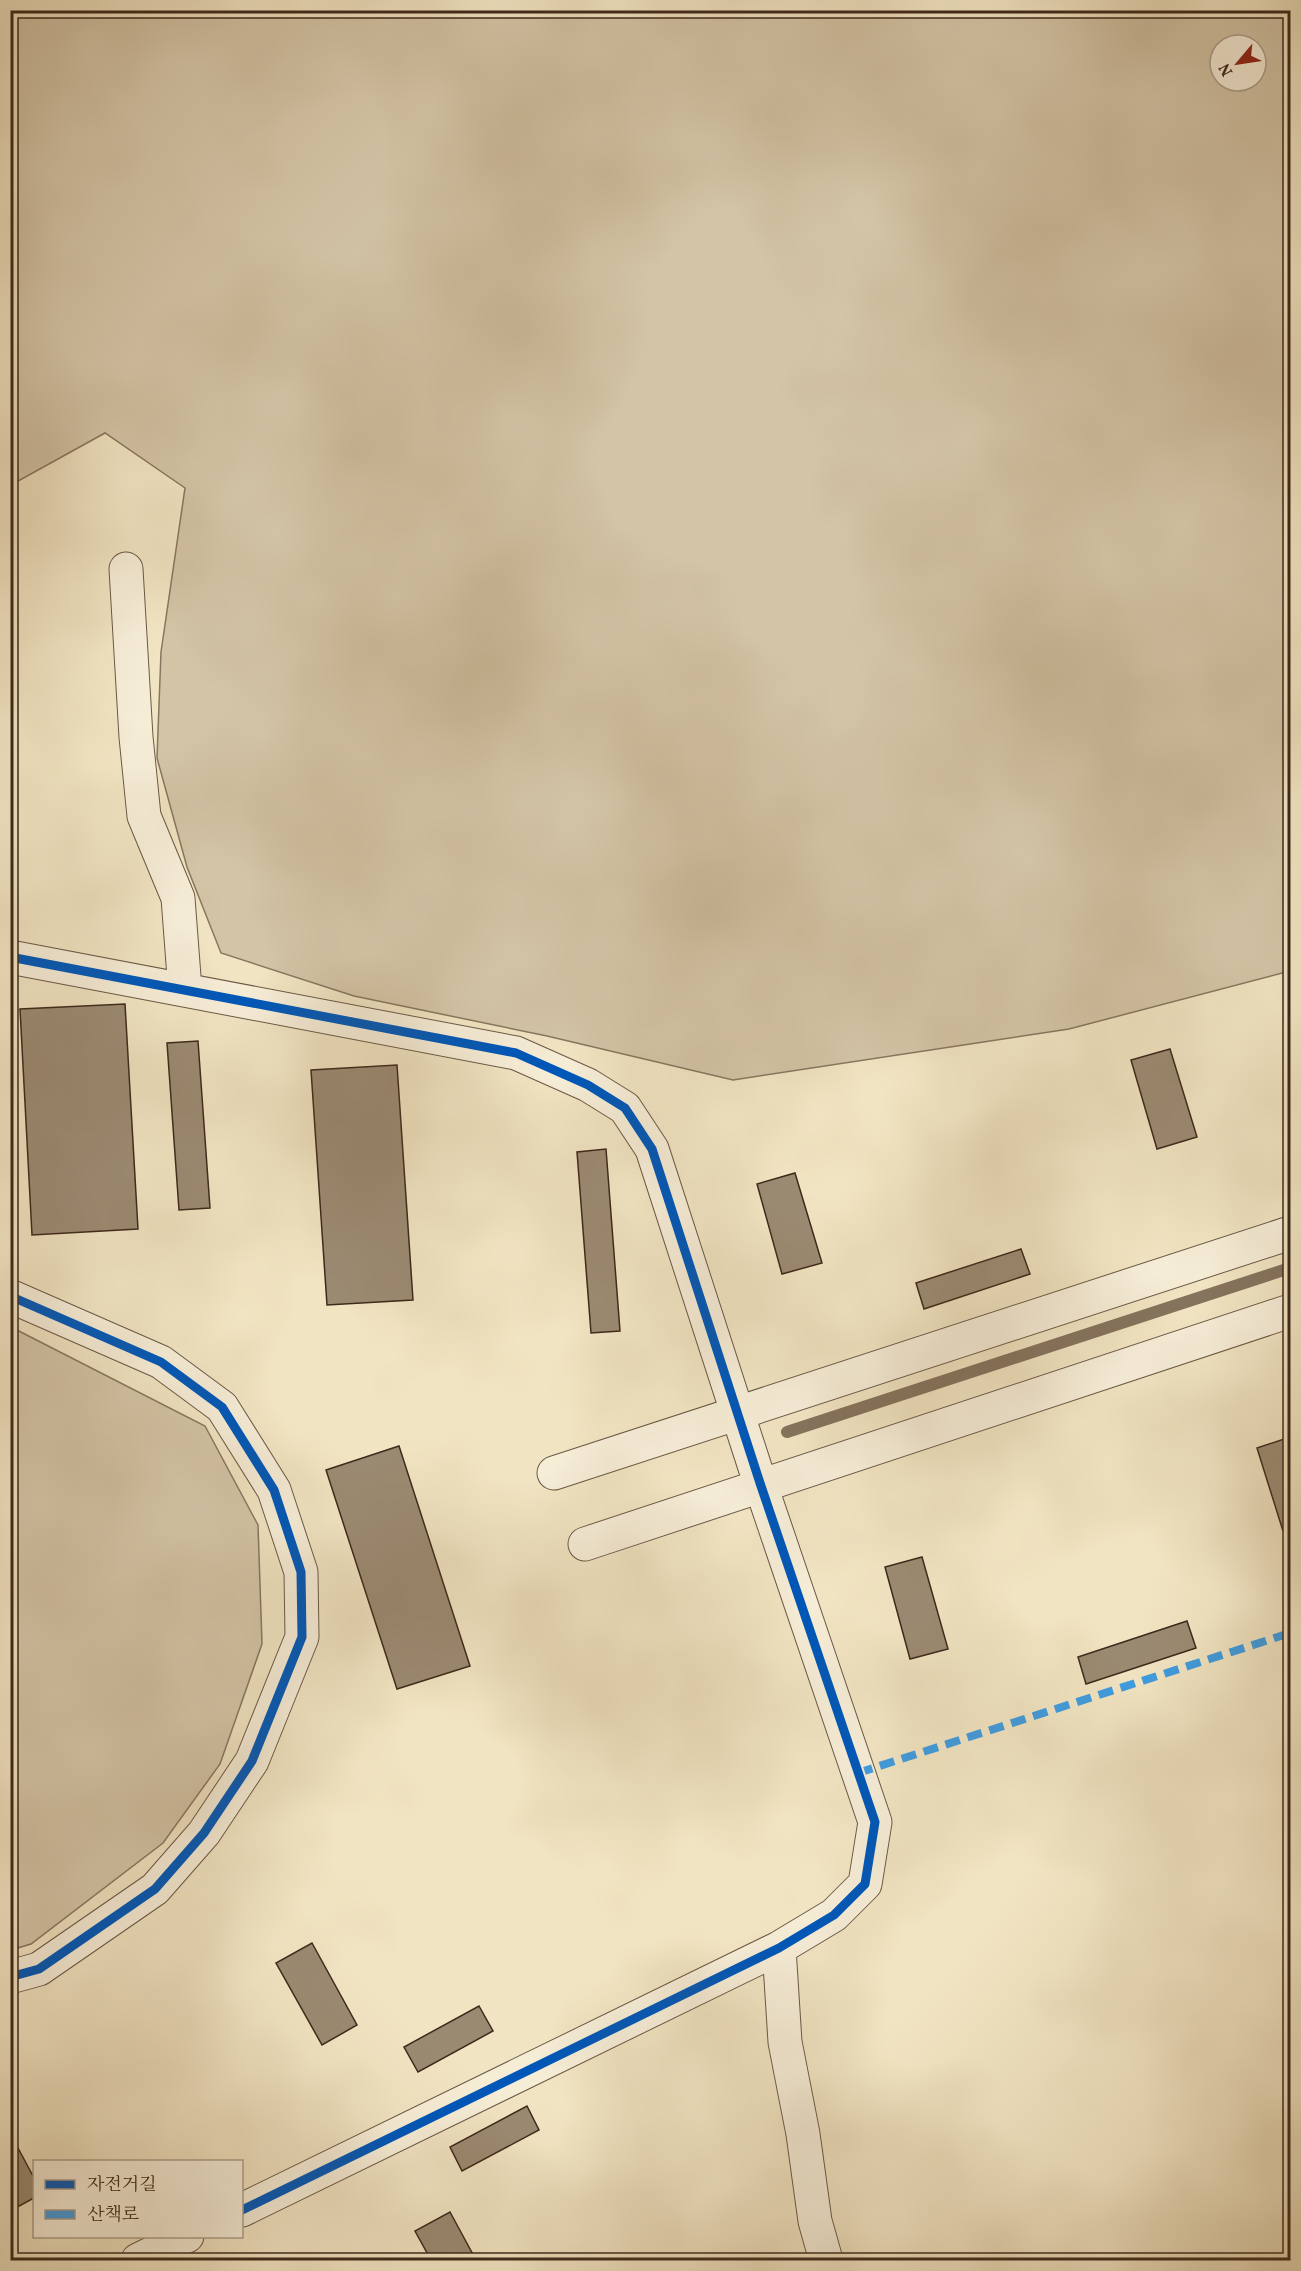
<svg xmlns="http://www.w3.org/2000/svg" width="1301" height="2271" font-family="Vollkorn,'Noto Serif KR',serif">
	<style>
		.green { fill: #d3c4a6; stroke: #887660; stroke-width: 1.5; fill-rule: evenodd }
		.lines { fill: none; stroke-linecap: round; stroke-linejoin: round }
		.stream { stroke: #85735d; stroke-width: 12 }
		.building { fill: #9b8a72; stroke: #3e291b; stroke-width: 1.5 }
		.minor-casing { stroke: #6b5845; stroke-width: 35 }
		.minor { stroke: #f6edd7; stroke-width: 33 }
		.quiet { stroke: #3f9cdf; stroke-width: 8; stroke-dasharray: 15 8; stroke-linecap: butt }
		.cycleway-casing { stroke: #f6edd7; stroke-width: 13 }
		.cycleway { stroke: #0057b8; stroke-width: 9 }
	</style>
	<rect width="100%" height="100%" fill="#f1e4c2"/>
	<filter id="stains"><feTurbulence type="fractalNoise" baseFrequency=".00333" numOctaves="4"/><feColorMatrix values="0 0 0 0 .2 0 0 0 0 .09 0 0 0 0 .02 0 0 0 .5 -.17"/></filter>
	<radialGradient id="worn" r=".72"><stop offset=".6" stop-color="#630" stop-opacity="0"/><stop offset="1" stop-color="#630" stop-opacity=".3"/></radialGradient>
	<path class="green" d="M 11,10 L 1290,11 L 1290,971 L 1069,1029 L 733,1080 L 547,1036 L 354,996 L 221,953 L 187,867 L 157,758 L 161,652 L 185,488 L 105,433 L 11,485 ZM 1220,45 L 1256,45 L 1256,81 L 1220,81 Z
		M 11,1327 L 205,1426 L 258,1525 L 262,1644 L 220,1764 L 163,1843 L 31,1944 L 11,1950 Z"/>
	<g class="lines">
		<path class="stream" d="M 787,1432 L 1290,1268"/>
	</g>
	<path class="building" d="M 125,1004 L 138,1229 L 32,1235 L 20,1009 Z
		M 198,1041 L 210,1208 L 179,1210 L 167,1043 Z
		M 1170,1049 L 1197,1137 L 1157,1149 L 1131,1060 Z
		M 397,1065 L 413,1300 L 327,1305 L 311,1070 Z
		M 606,1149 L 620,1331 L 591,1333 L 577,1152 Z
		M 795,1173 L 822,1263 L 782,1274 L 757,1184 Z
		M 1021,1249 L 1030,1274 L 924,1309 L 916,1283 Z
		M 1290,1437 L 1290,1529 L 1283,1531 L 1257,1448 Z
		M 399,1446 L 470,1666 L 397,1689 L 326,1470 Z
		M 922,1557 L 948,1649 L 910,1659 L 885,1567 Z
		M 1187,1621 L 1196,1648 L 1086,1684 L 1078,1657 Z
		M 312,1943 L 357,2025 L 322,2045 L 276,1963 Z
		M 479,2006 L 493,2031 L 418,2072 L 404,2047 Z
		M 527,2106 L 539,2130 L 462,2171 L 450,2147 Z
		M 10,2133 L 34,2178 L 34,2198 L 10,2211 Z
		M 450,2212 L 476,2260 L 431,2260 L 415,2231 Z"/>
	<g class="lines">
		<g class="minor-casing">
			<path id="minor" d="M 126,569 L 136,737 L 144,816 L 178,898 L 185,990
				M 10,957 L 516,1053 L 588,1085 L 625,1108 L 652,1149 L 761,1486 L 875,1822 L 865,1884 L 834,1915 L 779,1948 L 242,2210
				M 10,1296 L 161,1362 L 222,1407 L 274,1490 L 301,1572 L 302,1637 L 252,1761 L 204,1833 L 155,1889 L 39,1969 L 10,1977
				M 554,1473 L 1290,1233
				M 585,1544 L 1290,1311
				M 779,1948 L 785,2042 L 803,2134 L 815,2221 L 826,2260
				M 138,2260 L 187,2236"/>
		</g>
		<use href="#minor" class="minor"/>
		<path class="quiet" d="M 858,1773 L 1290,1633"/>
		<g class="cycleway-casing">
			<path id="cycleway" d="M 10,957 L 516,1053 L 588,1085 L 625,1108 L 652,1149 L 761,1486 L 875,1822 L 865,1884 L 834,1915 L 779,1948 L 242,2210
				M 10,1296 L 161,1362 L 222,1407 L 274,1490 L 301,1572 L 302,1637 L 252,1761 L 204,1833 L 155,1889 L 39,1969 L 10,1977"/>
		</g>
		<use href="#cycleway" class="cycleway"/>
	</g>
	<rect width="1301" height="2271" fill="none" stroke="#f1e4c2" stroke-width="36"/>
	<rect x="12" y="12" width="1277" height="2247" fill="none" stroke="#3e291b" stroke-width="3"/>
	<rect x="18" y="18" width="1265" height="2235" fill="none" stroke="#3e291b" stroke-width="1.5"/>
	<rect x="33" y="2160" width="210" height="78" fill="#f6edd7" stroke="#ac9f8c" stroke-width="1.5"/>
	<rect x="45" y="2180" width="30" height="9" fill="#0057b8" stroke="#ac9f8c" stroke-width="1.5"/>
	<text x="87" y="2190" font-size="18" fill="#3e291b">자전거길</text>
	<rect x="45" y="2210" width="30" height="9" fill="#3f9cdf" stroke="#ac9f8c" stroke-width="1.5"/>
	<text x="87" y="2220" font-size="18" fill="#3e291b">산책로</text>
	<g transform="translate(1238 63) rotate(241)"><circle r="28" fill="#f6edd7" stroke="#ac9f8c" stroke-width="1.5"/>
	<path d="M0-4.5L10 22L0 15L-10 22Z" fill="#8f2418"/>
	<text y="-9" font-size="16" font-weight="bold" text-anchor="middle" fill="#3e291b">N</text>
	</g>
	<rect width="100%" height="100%" filter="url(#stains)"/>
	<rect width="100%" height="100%" fill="url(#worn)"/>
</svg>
